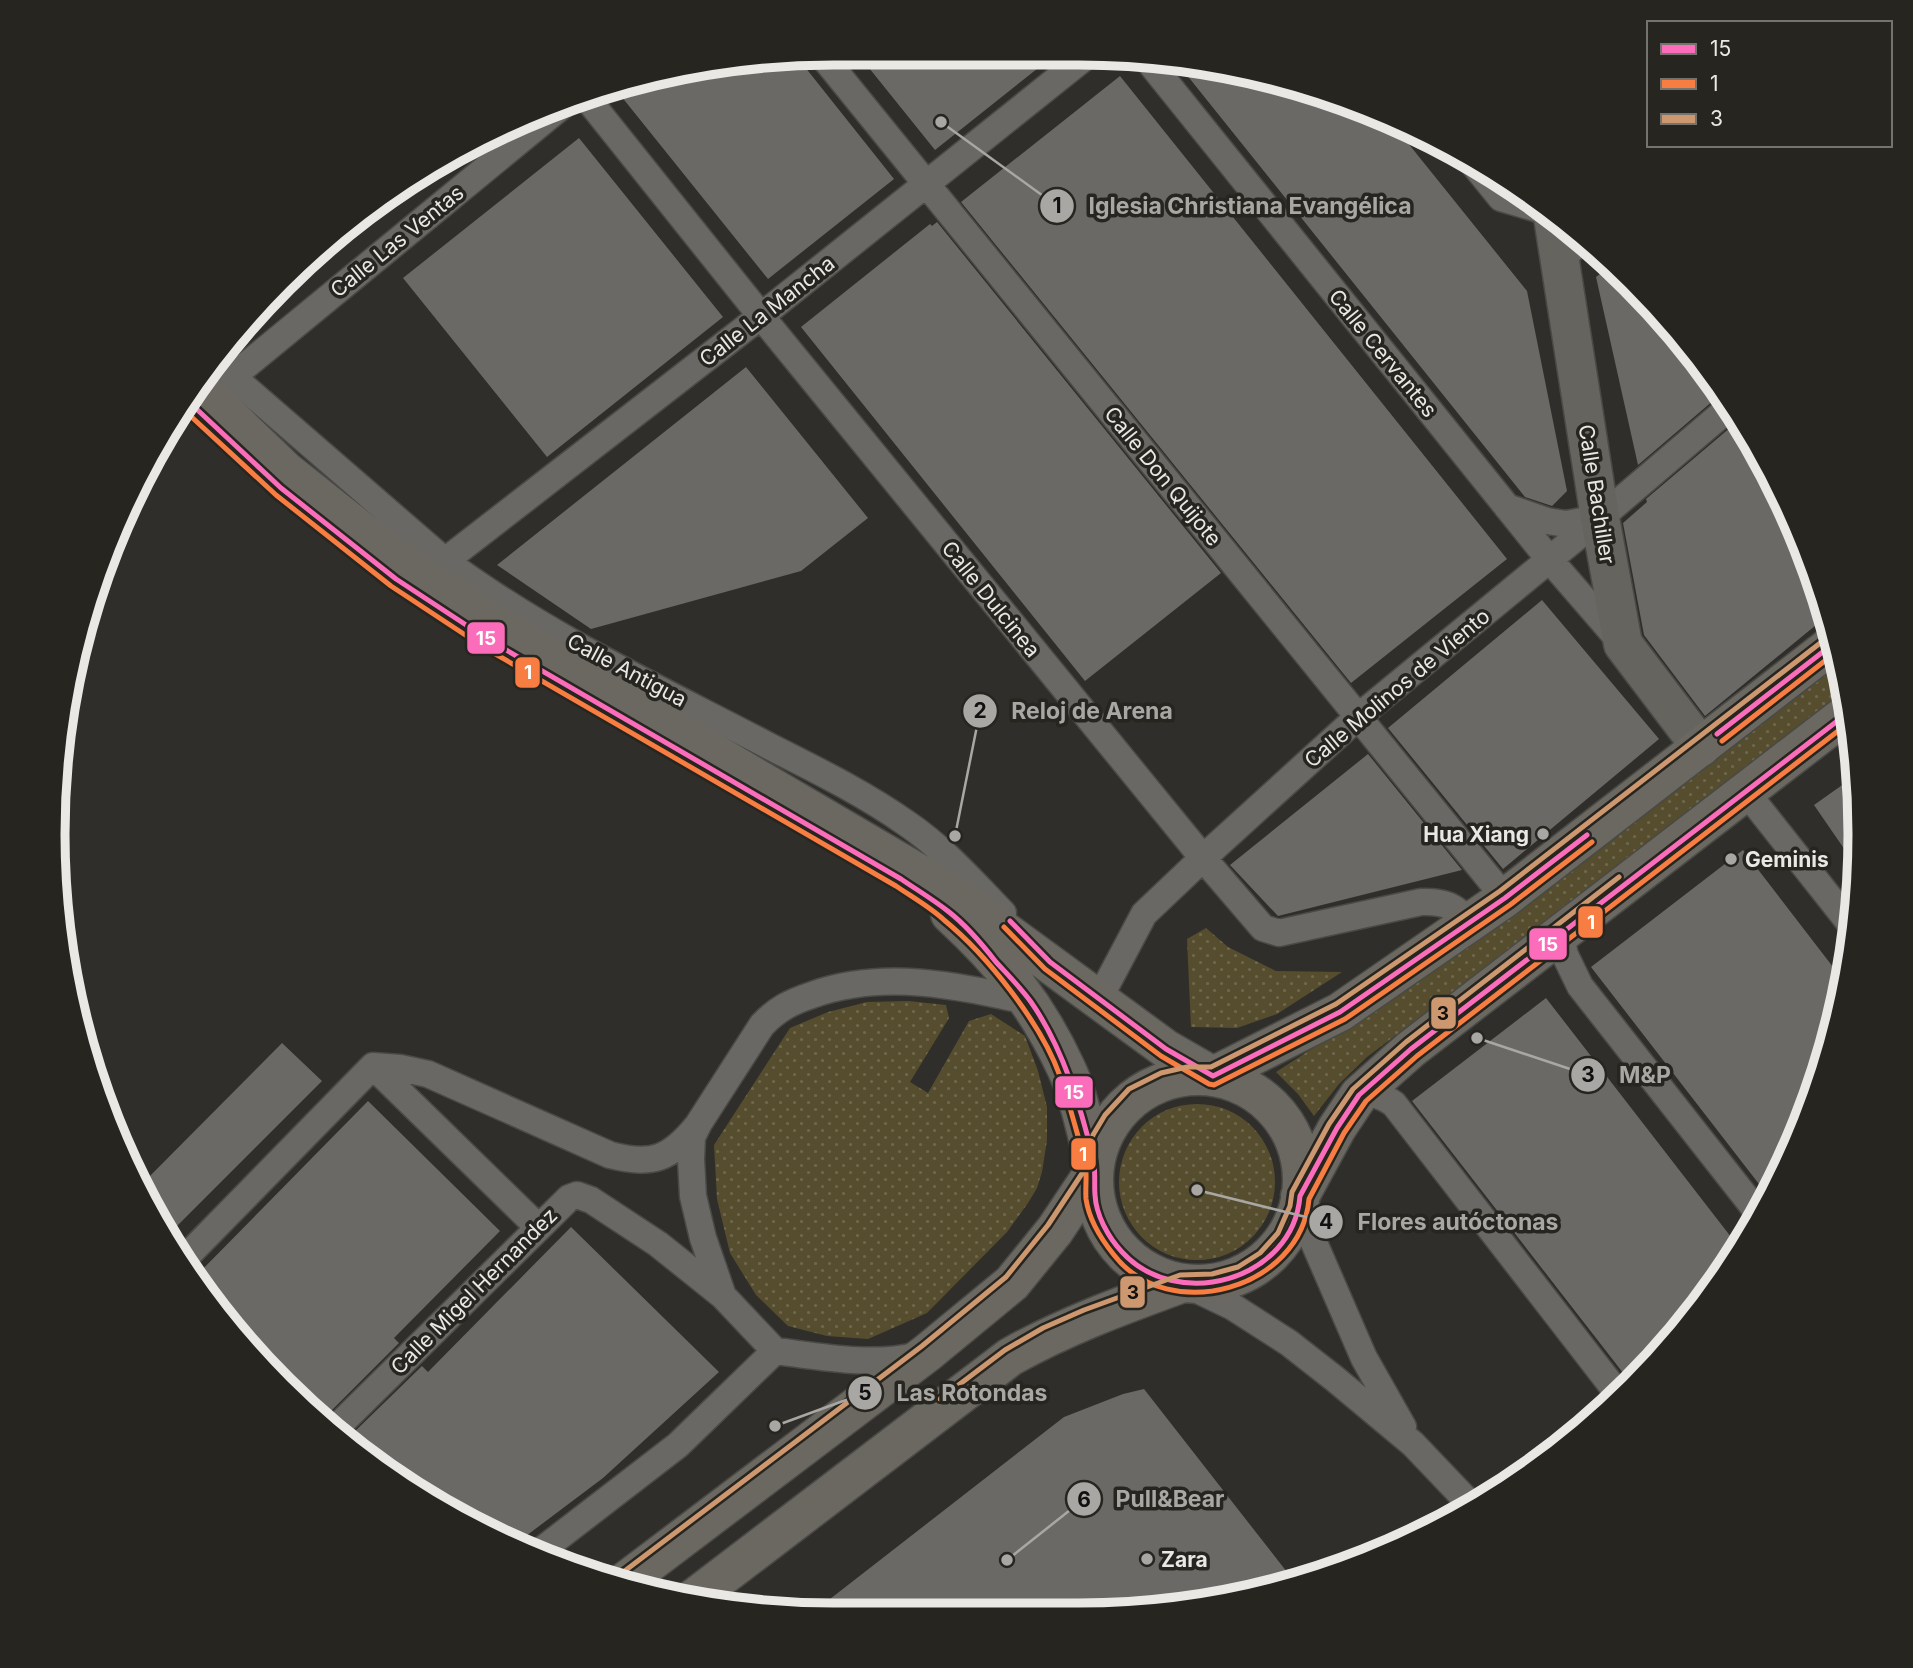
<svg xmlns="http://www.w3.org/2000/svg" width="1913" height="1668" font-family="Inter,sans-serif">
	<style>
		.garden { fill: url(#garden-dots) }
		.building { fill: #6a6966 }
		.lines { fill: none; stroke-linecap: round; stroke-linejoin: round }
		.street-casing { stroke: #494946; stroke-width: 29 }
		.secondary-casing { stroke: #494946; stroke-width: 41 }
		.primary-casing { stroke: #494946; stroke-width: 41 }
		.street { stroke: #696865; stroke-width: 26 }
		.secondary { stroke: #65645f; stroke-width: 38 }
		.primary { stroke: #6a6861; stroke-width: 38 }
		.bus-1-casing { stroke: #27251f; stroke-width: 10 }
		.bus-2-casing { stroke: #27251f; stroke-width: 10 }
		.bus-3-casing { stroke: #27251f; stroke-width: 10 }
		.bus-1 { stroke: #fb6dba; stroke-width: 5 }
		.bus-2 { stroke: #f77d43; stroke-width: 5 }
		.bus-3 { stroke: #cd976f; stroke-width: 5 }
		.poi-dot { fill: #a9a7a3; stroke: #27251f; stroke-width: 2.5 }
		.labels { text-anchor: middle; dominant-baseline: central; stroke-width: 7; stroke-linejoin: round; paint-order: stroke }
		.street-label { font-size: 21px; fill: #eae8e4; stroke: #27251f }
		.poi-label { font-size: 21px; font-weight: bold; fill: #eae8e4; stroke: #27251f; text-anchor: start }
		.rim { fill: none; stroke: #eae8e4; stroke-width: 9 }
		.leader { fill: none; stroke: #a9a7a3; stroke-width: 2.5 }
		.callout-dot { fill: #a9a7a3; stroke: #27251f; stroke-width: 2.5 }
		.mark-label { font-size: 21px; text-anchor: middle; font-weight: bold; fill: #111 }
		.callout-label { font-size: 23px; text-anchor: middle; font-weight: bold; fill: #a9a7a3; stroke: #27251f; stroke-width: 7; stroke-linejoin: round; paint-order: stroke }
		.line-badge { stroke: #27251f; stroke-width: 2.5 }
		.badge-label { font-size: 19px; text-anchor: middle; font-weight: bold; fill: #fff }
		.pale-badge-label { font-size: 19px; text-anchor: middle; font-weight: bold; fill: #111 }
	</style>
	<defs>
		<pattern id="garden-dots" width="8" height="8" patternUnits="userSpaceOnUse" patternTransform="scale(1.75)"><rect width="8" height="8" fill="#564d2f"/><path d="M2 2h.1M6 6h.1" fill="none" stroke="#6e674d" stroke-width="1.8" stroke-linecap="round"/></pattern>
	</defs>
	<rect width="100%" height="100%" fill="#2f2e2a"/>
	<path class="garden" d="M 1837,659 L 1845,695 L 1367,1057 L 1339,1084 L 1314,1116 L 1298,1094 L 1276,1072 L 1344,1028 Z
		M 1206,928 L 1228,947 L 1276,971 L 1342,972 L 1277,1014 L 1237,1028 L 1191,1027 L 1187,939 Z
		M 908,1001 L 946,1005 L 949,1018 L 910,1082 L 928,1093 L 969,1021 L 991,1014 L 1025,1036 L 1038,1071 L 1047,1107 L 1047,1140 L 1042,1172 L 1037,1188 L 1028,1203 L 1007,1232 L 927,1313 L 868,1339 L 827,1336 L 788,1326 L 756,1295 L 730,1253 L 717,1199 L 714,1145 L 790,1028 L 828,1012 L 867,1002 Z
		M1119 1182a78 78 0 1 1 156 0a78 78 0 1 1-156 0Z"/>
	<path class="building" d="M 857,53 L 914,54 L 1052,57 L 935,150 Z
		M 797,57 L 894,179 L 768,279 L 621,96 L 645,77 Z
		M 1174,59 L 1331,94 L 1391,122 L 1527,291 L 1567,491 L 1552,506 L 1525,497 Z
		M 1120,76 L 1507,559 L 1351,683 L 961,202 Z
		M 579,138 L 723,317 L 547,457 L 403,278 Z
		M 937,222 L 1221,573 L 1085,681 L 801,327 L 930,224 L 932,226 Z
		M 1612,265 L 1699,358 L 1721,394 L 1638,465 L 1596,277 Z
		M 746,367 L 868,518 L 801,571 L 591,629 L 497,565 Z
		M 1738,421 L 1780,488 L 1819,583 L 1827,616 L 1705,716 L 1644,635 L 1623,523 L 1647,502 L 1646,499 Z
		M 1542,600 L 1659,739 L 1503,869 L 1388,728 Z
		M 1368,754 L 1462,870 L 1278,916 L 1230,865 Z
		M 1855,776 L 1856,812 L 1858,869 L 1814,805 Z
		M 1743,850 L 1843,980 L 1834,1037 L 1780,1180 L 1769,1197 L 1591,967 Z
		M 1546,998 L 1738,1246 L 1699,1310 L 1657,1355 L 1627,1378 L 1412,1101 Z
		M 282,1043 L 322,1081 L 166,1237 L 157,1225 L 140,1186 Z
		M 368,1101 L 500,1231 L 394,1338 L 399,1343 L 324,1418 L 247,1350 L 195,1277 Z
		M 571,1227 L 719,1372 L 603,1478 L 514,1545 L 399,1484 L 348,1438 L 422,1366 L 428,1372 Z
		M 1144,1389 L 1294,1581 L 1131,1614 L 834,1615 L 812,1613 L 1064,1417 L 1123,1394 Z"/>
	<g class="lines">
		<g class="street-casing">
			<path id="street" d="M 821,54 L 1505,898
				M 1147,59 L 1549,559 L 1620,641
				M 586,97 L 761,316 L 1203,858 L 1263,928 L 1279,933 L 1421,902 C 1446,901 1453,906 1471,922
				M 1467,156 L 1501,198 L 1545,211
				M 1560,259 L 1584,239
				M 213,360 L 445,561 C 545,635 658,688 767,745 C 814,769 862,792 906,823 C 943,848 972,881 1003,913
				M 232,377 L 563,105
				M 1507,507 L 1547,521 L 1566,524 L 1598,518
				M 445,561 L 761,316 L 1085,57
				M 1746,792 L 1852,926
				M 1560,933 L 1565,955 L 1580,986 L 1759,1214
				M 1099,999 L 1144,914 L 1203,858 L 1358,717 L 1600,518 L 1730,407
				M 373,1066 L 400,1068 L 428,1074 L 610,1155 C 652,1166 670,1159 697,1126
				M 373,1066 L 538,1227
				M 1359,1095 C 1374,1093 1381,1095 1394,1104 L 1619,1395
				M 1299,1208 L 1364,1358 L 1403,1427
				M 183,1260 L 373,1066
				M 1183,1283 L 1233,1307 L 1289,1343 L 1335,1379 L 1413,1444 L 1474,1508
				M 919,1355 C 872,1367 822,1357 775,1351 L 723,1296 L 703,1238 L 693,1196 L 691,1159 L 692,1137 L 699,1123 L 762,1025 C 777,1009 791,1002 812,995 C 885,969 958,986 1031,1002
				M 336,1428 L 569,1198 L 577,1195 L 591,1200 L 658,1244 L 723,1296
				M 534,1556 L 678,1445 L 775,1351"/>
		</g>
		<g class="secondary-casing">
			<path id="secondary" d="M 1553,217 L 1600,518 L 1623,644 L 1701,747"/>
		</g>
		<g class="primary-casing">
			<path id="primary" d="M 198,386 L 286,471 L 397,559 L 503,629 L 954,894 L 1166,1049 L 1213,1076
				M 950,914 C 1001,961 1037,1005 1066,1068 C 1080,1097 1085,1131 1094,1161
				M1094 1180a104 104 0 1 1 208 0a104 104 0 1 1-208 0Z
				M 1213,1076 L 1340,1012 L 1505,898 L 1833,644
				M 1300,1196 L 1337,1128 L 1359,1095 L 1411,1049 L 1849,712
				M 623,1583 L 927,1353 L 1012,1283 L 1055,1230 L 1093,1173
				M 690,1601 L 1010,1357 C 1065,1326 1123,1305 1183,1283"/>
		</g>
		<use href="#street" class="street"/>
		<use href="#secondary" class="secondary"/>
		<use href="#primary" class="primary"/>
		<g class="bus-1-casing">
			<path id="bus-1" d="M 189,402 L 281,488 L 396,579 L 489,640 L 901,879 C 917,890 934,900 949,912 C 967,926 982,944 996,962 C 1008,975 1021,988 1031,1002 C 1061,1045 1081,1107 1093,1158 C 1096,1170 1094,1183 1095,1195 C 1096,1215 1108,1237 1122,1252 C 1177,1312 1293,1281 1300,1196 L 1337,1128 L 1359,1095 L 1411,1049 L 1849,712
				M 1717,734 L 1833,644
				M 1010,921 L 1050,962 L 1166,1049 L 1213,1076 L 1340,1012 L 1505,898 L 1587,835"/>
		</g>
		<g class="bus-2-casing">
			<path id="bus-2" d="M 184,410 L 276,495 L 391,586 L 485,648 L 896,886 C 912,897 930,907 944,920 C 987,955 1041,1023 1060,1076 C 1069,1102 1076,1130 1084,1157 C 1088,1170 1085,1185 1086,1199 C 1089,1220 1101,1239 1114,1255 C 1169,1326 1301,1289 1309,1199 L 1344,1133 L 1366,1101 L 1417,1056 L 1851,721
				M 1722,741 L 1835,653
				M 1004,927 L 1045,969 L 1161,1056 L 1209,1084 L 1214,1085 L 1345,1019 L 1510,905 L 1592,842"/>
		</g>
		<g class="bus-3-casing">
			<path id="bus-3" d="M 940,1399 L 1005,1350 L 1043,1328 L 1084,1310 L 1180,1275 L 1212,1274 L 1238,1267 L 1260,1253 L 1278,1233 L 1290,1206 L 1292,1192 L 1329,1124 L 1353,1089 L 1406,1042 L 1619,877
				M 618,1576 L 922,1346 L 1006,1277 L 1048,1225 L 1085,1169 L 1093,1135 L 1105,1115 L 1129,1089 L 1161,1073 L 1187,1067 L 1211,1067 L 1336,1004 L 1500,891 L 1828,637"/>
		</g>
		<use href="#bus-1" class="bus-1"/>
		<use href="#bus-2" class="bus-2"/>
		<use href="#bus-3" class="bus-3"/>
	</g>
	<g class="poi-dot">
		<circle cx="1543" cy="834" r="7"/>
		<circle cx="1731" cy="859" r="7"/>
		<circle cx="1147" cy="1559" r="7"/>
	</g>
	<g class="labels">
		<g class="street-label">
			<text transform="translate(397 241) rotate(-39)">Calle Las Ventas</text>
			<text transform="translate(767 311) rotate(-38)">Calle La Mancha</text>
			<text transform="translate(1383 353) rotate(51)">Calle Cervantes</text>
			<text transform="translate(1163 476) rotate(51)">Calle Don Quijote</text>
			<text transform="translate(1597 494) rotate(81)">Calle Bachiller</text>
			<text transform="translate(991 599) rotate(51)">Calle Dulcinea</text>
			<text transform="translate(627 670) rotate(28)">Calle Antigua</text>
			<text transform="translate(1397 688) rotate(-40)">Calle Molinos de Viento</text>
			<text transform="translate(474 1291) rotate(-45)">Calle Migel Hernandez</text>
		</g>
		<g class="poi-label">
			<text x="1529" y="834" text-anchor="end">Hua Xiang</text>
			<text x="1745" y="859">Geminis</text>
			<text x="1161" y="1559">Zara</text>
		</g>
	</g>
	<path d="M0 0H1913V1668H0ZM834 65H1079A769 769 0 0 1 1848 834V834A769 769 0 0 1 1079 1603H834A769 769 0 0 1 65 834V834A769 769 0 0 1 834 65Z" fill="#27251f" fill-rule="evenodd"/>
	<path class="rim" d="M834 65H1079A769 769 0 0 1 1848 834V834A769 769 0 0 1 1079 1603H834A769 769 0 0 1 65 834V834A769 769 0 0 1 834 65Z"/>
	<path class="leader" d="M941 122L1057 206M955 836L980 711M1477 1038L1588 1075M1197 1190L1326 1222M775 1426L865 1393M1007 1560L1084 1499"/>
	<g class="callout-dot">
		<circle cx="941" cy="122" r="7"/>
		<circle cx="955" cy="836" r="7"/>
		<circle cx="1477" cy="1038" r="7"/>
		<circle cx="1197" cy="1190" r="7"/>
		<circle cx="775" cy="1426" r="7"/>
		<circle cx="1007" cy="1560" r="7"/>
		<circle cx="1057" cy="206" r="18"/>
		<circle cx="980" cy="711" r="18"/>
		<circle cx="1588" cy="1075" r="18"/>
		<circle cx="1326" cy="1222" r="18"/>
		<circle cx="865" cy="1393" r="18"/>
		<circle cx="1084" cy="1499" r="18"/>
	</g>
	<g class="mark-label">
		<text x="1057" y="213">1</text>
		<text x="980" y="718">2</text>
		<text x="1588" y="1082">3</text>
		<text x="1326" y="1229">4</text>
		<text x="865" y="1400">5</text>
		<text x="1084" y="1507">6</text>
	</g>
	<g class="callout-label">
		<text x="1250" y="214">Iglesia Christiana Evangélica</text>
		<text x="1092" y="719">Reloj de Arena</text>
		<text x="1645" y="1083">M&amp;P</text>
		<text x="1458" y="1230">Flores autóctonas</text>
		<text x="972" y="1401">Las Rotondas</text>
		<text x="1170" y="1507">Pull&amp;Bear</text>
	</g>
	<g class="line-badge">
		<rect x="466" y="621" width="40" height="34" rx="7" fill="#fb6dba"/>
		<rect x="514" y="656" width="27" height="33" rx="7" fill="#f77d43"/>
		<rect x="1577" y="905" width="27" height="34" rx="7" fill="#f77d43"/>
		<rect x="1528" y="927" width="40" height="34" rx="7" fill="#fb6dba"/>
		<rect x="1430" y="996" width="27" height="34" rx="7" fill="#cd976f"/>
		<rect x="1054" y="1075" width="40" height="34" rx="7" fill="#fb6dba"/>
		<rect x="1070" y="1137" width="27" height="34" rx="7" fill="#f77d43"/>
		<rect x="1119" y="1275" width="27" height="34" rx="7" fill="#cd976f"/>
	</g>
	<g class="badge-label">
		<text x="486" y="645">15</text>
		<text x="528" y="679">1</text>
		<text x="1591" y="929">1</text>
		<text x="1548" y="951">15</text>
		<text x="1074" y="1099">15</text>
		<text x="1083" y="1161">1</text>
	</g>
	<g class="pale-badge-label">
		<text x="1443" y="1020">3</text>
		<text x="1133" y="1299">3</text>
	</g>
	<rect x="1647" y="21" width="245" height="126" fill="#27251f" stroke="#75736e" stroke-width="2"/>
	<rect x="1661" y="44" width="35" height="10" fill="#fb6dba" stroke="#75736e" stroke-width="2"/>
	<text x="1710" y="56" font-size="21" fill="#eae8e4">15</text>
	<rect x="1661" y="79" width="35" height="10" fill="#f77d43" stroke="#75736e" stroke-width="2"/>
	<text x="1710" y="91" font-size="21" fill="#eae8e4">1</text>
	<rect x="1661" y="114" width="35" height="10" fill="#cd976f" stroke="#75736e" stroke-width="2"/>
	<text x="1710" y="126" font-size="21" fill="#eae8e4">3</text>
</svg>
